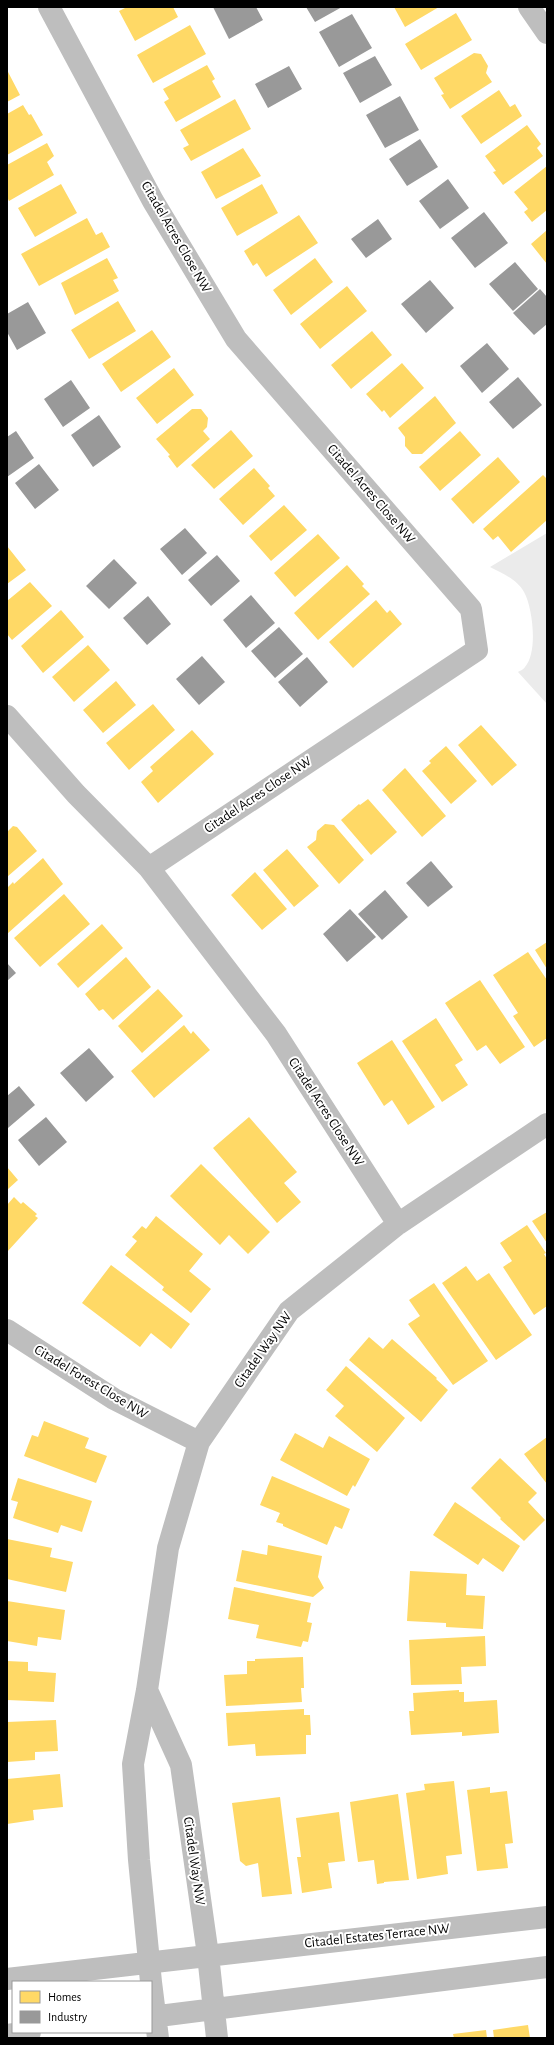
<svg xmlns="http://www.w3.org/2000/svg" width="554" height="2045" font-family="'Alegreya Sans',sans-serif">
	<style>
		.green { fill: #ebebeb }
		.homes { fill: #ffd966 }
		.industry { fill: #999 }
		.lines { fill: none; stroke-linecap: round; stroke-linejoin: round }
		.minor { stroke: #bebebe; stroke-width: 22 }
		.labels { text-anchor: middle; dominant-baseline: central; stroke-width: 4; stroke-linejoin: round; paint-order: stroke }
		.street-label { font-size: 14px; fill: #000; stroke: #fff }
	</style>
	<rect width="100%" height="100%" fill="#fff"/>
	<path class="green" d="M 547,533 L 547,704 L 518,672 C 520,671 524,669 525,667 C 538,653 533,608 524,592 C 518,580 502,573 490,567 Z"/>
	<path class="homes" d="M 127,7 L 173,7 L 178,17 L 135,41 L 119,11 Z
		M 394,7 L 439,7 L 405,27 Z
		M 456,13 L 472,40 L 421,70 L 405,44 Z
		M 190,25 L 206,54 L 153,83 L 137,55 Z
		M 474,53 L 481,54 L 488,66 L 486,73 L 492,82 L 450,109 L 441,95 L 444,94 L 434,78 Z
		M 207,65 L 215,79 L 212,81 L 221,97 L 176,122 L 164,102 L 169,99 L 163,89 Z
		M 7,70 L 20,95 L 7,102 Z
		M 499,90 L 510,107 L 515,104 L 522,116 L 481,144 L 461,116 Z
		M 235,99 L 251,129 L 191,161 L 183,148 L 189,145 L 180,130 Z
		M 23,105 L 29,115 L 31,114 L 43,135 L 7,155 L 7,114 Z
		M 527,125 L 541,144 L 537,148 L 543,156 L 503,185 L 493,172 L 496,171 L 485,156 Z
		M 47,143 L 54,156 L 47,162 L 54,175 L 9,201 L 7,197 L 7,165 Z
		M 243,148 L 261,176 L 216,199 L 201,172 Z
		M 547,166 L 547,210 L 532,222 L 524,212 L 528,209 L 514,192 Z
		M 61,184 L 77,213 L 35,237 L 18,208 Z
		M 262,184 L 278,213 L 237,236 L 221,208 Z
		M 299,215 L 318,243 L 266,277 L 257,263 L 253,266 L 244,251 Z
		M 87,218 L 96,235 L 102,232 L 110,247 L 39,286 L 21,254 Z
		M 547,230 L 547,264 L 531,244 Z
		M 107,258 L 118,278 L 113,280 L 119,291 L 75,315 L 61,283 Z
		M 315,258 L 333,282 L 291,315 L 273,290 Z
		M 347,286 L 367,311 L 320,349 L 300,324 Z
		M 118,301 L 136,331 L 89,359 L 71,330 Z
		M 152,330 L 171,357 L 121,392 L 102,364 Z
		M 372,331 L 392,355 L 351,389 L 331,365 Z
		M 402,363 L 424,388 L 390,418 L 384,410 L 382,412 L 366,394 Z
		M 174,368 L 194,395 L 157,424 L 136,398 Z
		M 435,396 L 456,423 L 422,454 L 412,454 L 405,446 L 405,437 L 398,428 Z
		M 192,409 L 201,409 L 208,418 L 207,427 L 203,431 L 210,439 L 177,468 L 168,456 L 170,455 L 156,439 Z
		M 231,430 L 253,456 L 214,489 L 191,465 Z
		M 460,431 L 481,455 L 440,491 L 419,467 Z
		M 498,457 L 520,482 L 473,524 L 451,499 Z
		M 254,468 L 270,486 L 268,488 L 275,496 L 243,525 L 219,499 Z
		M 543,475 L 547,479 L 547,520 L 511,552 L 498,536 L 493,540 L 483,529 Z
		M 284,505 L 307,530 L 271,561 L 249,536 Z
		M 318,534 L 340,558 L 295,597 L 274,573 Z
		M 7,546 L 26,570 L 7,584 Z
		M 347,565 L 364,584 L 362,586 L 370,594 L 318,640 L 294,613 Z
		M 30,582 L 52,606 L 12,640 L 7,634 L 7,601 Z
		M 376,600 L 387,613 L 390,610 L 402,624 L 353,668 L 329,642 Z
		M 61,610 L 84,637 L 43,673 L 21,646 Z
		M 88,645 L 110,670 L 74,702 L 52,677 Z
		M 116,681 L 136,705 L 103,733 L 83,710 Z
		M 153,704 L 175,730 L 129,770 L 106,743 Z
		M 481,725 L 517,765 L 492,786 L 458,745 Z
		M 192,730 L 214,754 L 158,803 L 141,782 L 153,771 L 150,767 Z
		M 446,746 L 477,781 L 451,804 L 422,771 L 431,763 L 429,761 Z
		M 405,768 L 446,816 L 422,837 L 382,790 Z
		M 368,799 L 397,832 L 371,855 L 341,820 L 359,804 L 360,805 Z
		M 325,824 L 334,825 L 364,860 L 339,884 L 307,847 L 316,840 L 317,831 Z
		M 13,826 L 17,827 L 37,851 L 7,877 L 7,832 Z
		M 287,849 L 319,886 L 294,907 L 263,870 Z
		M 43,858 L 63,884 L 7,934 L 7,888 L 13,882 L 14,884 Z
		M 255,872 L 287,909 L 262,930 L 231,895 Z
		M 64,894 L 90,924 L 40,967 L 14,938 Z
		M 102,924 L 123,948 L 78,988 L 57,964 Z
		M 547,942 L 547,969 L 535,950 Z
		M 528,952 L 547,980 L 547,1038 L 534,1047 L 513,1016 L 518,1013 L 493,975 Z
		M 126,957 L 151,987 L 113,1020 L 103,1009 L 99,1011 L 85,994 Z
		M 480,980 L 525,1047 L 500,1064 L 486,1045 L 477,1051 L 445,1003 Z
		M 158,989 L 183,1016 L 142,1053 L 118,1026 Z
		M 436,1018 L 463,1060 L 455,1065 L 468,1085 L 442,1102 L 402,1041 Z
		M 184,1025 L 191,1034 L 193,1031 L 210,1050 L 154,1098 L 131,1071 Z
		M 392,1040 L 435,1107 L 408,1125 L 392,1100 L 384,1106 L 357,1063 Z
		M 249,1117 L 297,1172 L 284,1183 L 301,1202 L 277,1223 L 213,1148 Z
		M 201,1164 L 270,1232 L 248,1254 L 229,1235 L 220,1245 L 170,1196 Z
		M 7,1167 L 18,1180 L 7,1190 Z
		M 14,1197 L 21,1204 L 23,1202 L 37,1214 L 35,1216 L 38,1218 L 7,1252 L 7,1205 Z
		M 547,1212 L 547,1243 L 532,1221 Z
		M 156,1216 L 203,1254 L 189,1271 L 211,1289 L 191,1313 L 162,1290 L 164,1287 L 125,1255 L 137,1241 L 132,1237 L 142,1226 L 146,1229 Z
		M 527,1225 L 546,1253 L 544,1254 L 547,1259 L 547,1306 L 534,1315 L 503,1267 L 512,1261 L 500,1243 Z
		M 111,1265 L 190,1324 L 171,1349 L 151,1333 L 140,1347 L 82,1303 Z
		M 466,1266 L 477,1281 L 489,1273 L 532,1335 L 496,1360 L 442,1283 Z
		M 434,1283 L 488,1361 L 453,1385 L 408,1324 L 420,1316 L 409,1300 Z
		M 369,1337 L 383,1349 L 392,1339 L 437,1378 L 436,1379 L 448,1390 L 421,1422 L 349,1360 Z
		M 346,1366 L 405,1418 L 377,1452 L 335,1416 L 344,1406 L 326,1390 Z
		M 44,1421 L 89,1438 L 85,1448 L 107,1456 L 96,1483 L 24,1456 L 32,1435 L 38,1437 Z
		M 295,1433 L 323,1448 L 329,1436 L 370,1459 L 355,1487 L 353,1485 L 347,1496 L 280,1460 Z
		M 547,1437 L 547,1484 L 524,1454 Z
		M 500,1458 L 537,1493 L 528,1502 L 545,1520 L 524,1541 L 500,1519 L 501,1518 L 471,1488 Z
		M 272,1476 L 350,1509 L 342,1529 L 335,1526 L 327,1545 L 283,1526 L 283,1524 L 276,1522 L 280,1513 L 260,1505 Z
		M 18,1478 L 92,1501 L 82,1532 L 61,1525 L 58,1533 L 13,1518 L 18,1502 L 11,1500 Z
		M 455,1502 L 520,1546 L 503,1572 L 483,1558 L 478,1565 L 433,1535 Z
		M 7,1539 L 52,1548 L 50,1557 L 73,1562 L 66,1592 L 7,1579 Z
		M 268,1545 L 322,1556 L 318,1577 L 324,1588 L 313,1597 L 236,1581 L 242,1550 L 267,1555 Z
		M 410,1571 L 467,1574 L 466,1595 L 485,1596 L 483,1629 L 446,1627 L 446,1623 L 407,1621 Z
		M 234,1587 L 311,1603 L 307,1622 L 312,1623 L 308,1642 L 303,1641 L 301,1647 L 256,1638 L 259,1625 L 228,1619 Z
		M 7,1601 L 65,1610 L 61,1640 L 38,1637 L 37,1646 L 7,1641 Z
		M 485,1636 L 486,1666 L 461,1667 L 462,1684 L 411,1685 L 409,1640 Z
		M 303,1657 L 304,1688 L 301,1688 L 302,1702 L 226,1706 L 224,1675 L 247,1674 L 247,1661 L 255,1661 L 255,1659 Z
		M 7,1661 L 28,1662 L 28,1671 L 56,1673 L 54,1702 L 7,1700 Z
		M 459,1690 L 459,1692 L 464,1692 L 464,1702 L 497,1700 L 499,1733 L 462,1736 L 462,1732 L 411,1735 L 409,1711 L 414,1711 L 413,1693 Z
		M 304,1709 L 304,1715 L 310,1715 L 311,1735 L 306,1735 L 306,1754 L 256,1756 L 255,1744 L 228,1746 L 226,1713 Z
		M 56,1720 L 58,1751 L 35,1752 L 35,1760 L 7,1762 L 7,1722 Z
		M 60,1774 L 63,1807 L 33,1810 L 34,1820 L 7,1824 L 7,1779 Z
		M 454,1781 L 462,1854 L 446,1856 L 448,1874 L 417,1879 L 406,1793 L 425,1790 L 424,1784 Z
		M 490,1787 L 490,1793 L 507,1791 L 513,1843 L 505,1844 L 508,1868 L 477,1871 L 467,1790 Z
		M 398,1794 L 409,1880 L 384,1882 L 384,1883 L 377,1884 L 374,1860 L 358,1862 L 350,1802 Z
		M 280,1797 L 292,1894 L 262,1897 L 258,1863 L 246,1866 L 240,1861 L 232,1803 Z
		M 339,1812 L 345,1861 L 328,1863 L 332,1888 L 302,1893 L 297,1857 L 301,1857 L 296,1818 Z
		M 528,2025 L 530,2038 L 494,2038 L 493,2030 Z
		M 486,2030 L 487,2038 L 454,2038 L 453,2034 Z"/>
	<path class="industry" d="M 213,7 L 256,7 L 263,20 L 229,39 Z
		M 306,7 L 342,7 L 315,22 Z
		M 352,14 L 372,48 L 339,67 L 319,32 Z
		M 375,56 L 392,85 L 360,103 L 343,73 Z
		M 289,66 L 302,89 L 268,108 L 255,84 Z
		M 400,96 L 419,130 L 385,148 L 366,115 Z
		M 420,139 L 438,167 L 407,186 L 389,159 Z
		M 448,179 L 469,208 L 440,229 L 419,201 Z
		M 484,212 L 508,243 L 475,268 L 451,238 Z
		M 378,219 L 392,239 L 366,258 L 351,239 Z
		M 515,262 L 538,289 L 513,311 L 489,284 Z
		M 430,280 L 454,308 L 426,333 L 401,304 Z
		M 540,289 L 547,297 L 547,324 L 534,335 L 513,313 Z
		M 28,302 L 46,333 L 17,350 L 7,332 L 7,314 Z
		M 487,343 L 509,369 L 482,393 L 460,366 Z
		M 518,377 L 542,405 L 513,429 L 489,402 Z
		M 71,380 L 90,408 L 63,427 L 44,399 Z
		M 99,415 L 121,447 L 93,467 L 71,435 Z
		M 16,431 L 34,458 L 7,477 L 7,437 Z
		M 39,464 L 59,490 L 35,509 L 15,483 Z
		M 185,528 L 207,553 L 182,575 L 160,549 Z
		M 217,555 L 240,581 L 211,606 L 188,580 Z
		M 114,559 L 137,583 L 109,609 L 86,586 Z
		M 251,595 L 275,623 L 246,648 L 223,620 Z
		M 148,596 L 171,624 L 147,645 L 123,618 Z
		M 279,627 L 303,654 L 275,678 L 251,651 Z
		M 202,656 L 225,682 L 199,705 L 176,679 Z
		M 307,657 L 328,682 L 300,707 L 278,682 Z
		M 431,861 L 453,887 L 428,907 L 406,883 Z
		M 385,890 L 408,917 L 382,940 L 358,914 Z
		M 350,909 L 376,937 L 347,962 L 323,934 Z
		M 7,963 L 16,973 L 7,981 Z
		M 89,1048 L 114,1077 L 86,1102 L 60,1073 Z
		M 19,1086 L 35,1105 L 8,1128 L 7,1096 Z
		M 46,1117 L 67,1142 L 39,1166 L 18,1140 Z"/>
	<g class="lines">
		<path class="minor" d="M 49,7 L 153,201 L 236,339 L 471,609 L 477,650 L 149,868
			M 529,7 L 547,33
			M 7,716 L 76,794 L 149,868 L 276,1034 L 398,1224
			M 7,1330 L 114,1399 L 199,1442
			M 147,1690 L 181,1765 L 208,1955 L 217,2038
			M 7,1979 L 547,1917
			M 151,1982 L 139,1860 L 133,1764 L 147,1690 L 168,1548 L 199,1442 L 289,1311 L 398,1224 L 547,1124
			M 151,1982 L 158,2038
			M 151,2017 L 547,1967
			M 7,2035 L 30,2032"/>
	</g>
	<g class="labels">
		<g class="street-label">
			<text transform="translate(176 237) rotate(60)">Citadel Acres Close NW</text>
			<text transform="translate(371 494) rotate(49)">Citadel Acres Close NW</text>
			<text transform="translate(258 795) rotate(-34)">Citadel Acres Close NW</text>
			<text transform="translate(326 1112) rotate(57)">Citadel Acres Close NW</text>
			<text transform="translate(263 1350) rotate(-55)">Citadel Way NW</text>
			<text transform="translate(91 1382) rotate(31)">Citadel Forest Close NW</text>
			<text transform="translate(194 1861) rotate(82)">Citadel Way NW</text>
			<text transform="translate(377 1936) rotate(-6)">Citadel Estates Terrace NW</text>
		</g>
	</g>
	<rect width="554" height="2045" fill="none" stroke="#000000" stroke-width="16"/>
	<rect x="12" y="1981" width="140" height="52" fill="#ffffff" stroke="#999999"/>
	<rect x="20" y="1991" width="20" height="12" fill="#ffd966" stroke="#999999"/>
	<text x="48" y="2001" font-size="12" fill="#000000">Homes</text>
	<rect x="20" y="2011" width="20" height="12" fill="#999999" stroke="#999999"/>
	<text x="48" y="2021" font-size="12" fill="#000000">Industry</text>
</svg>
